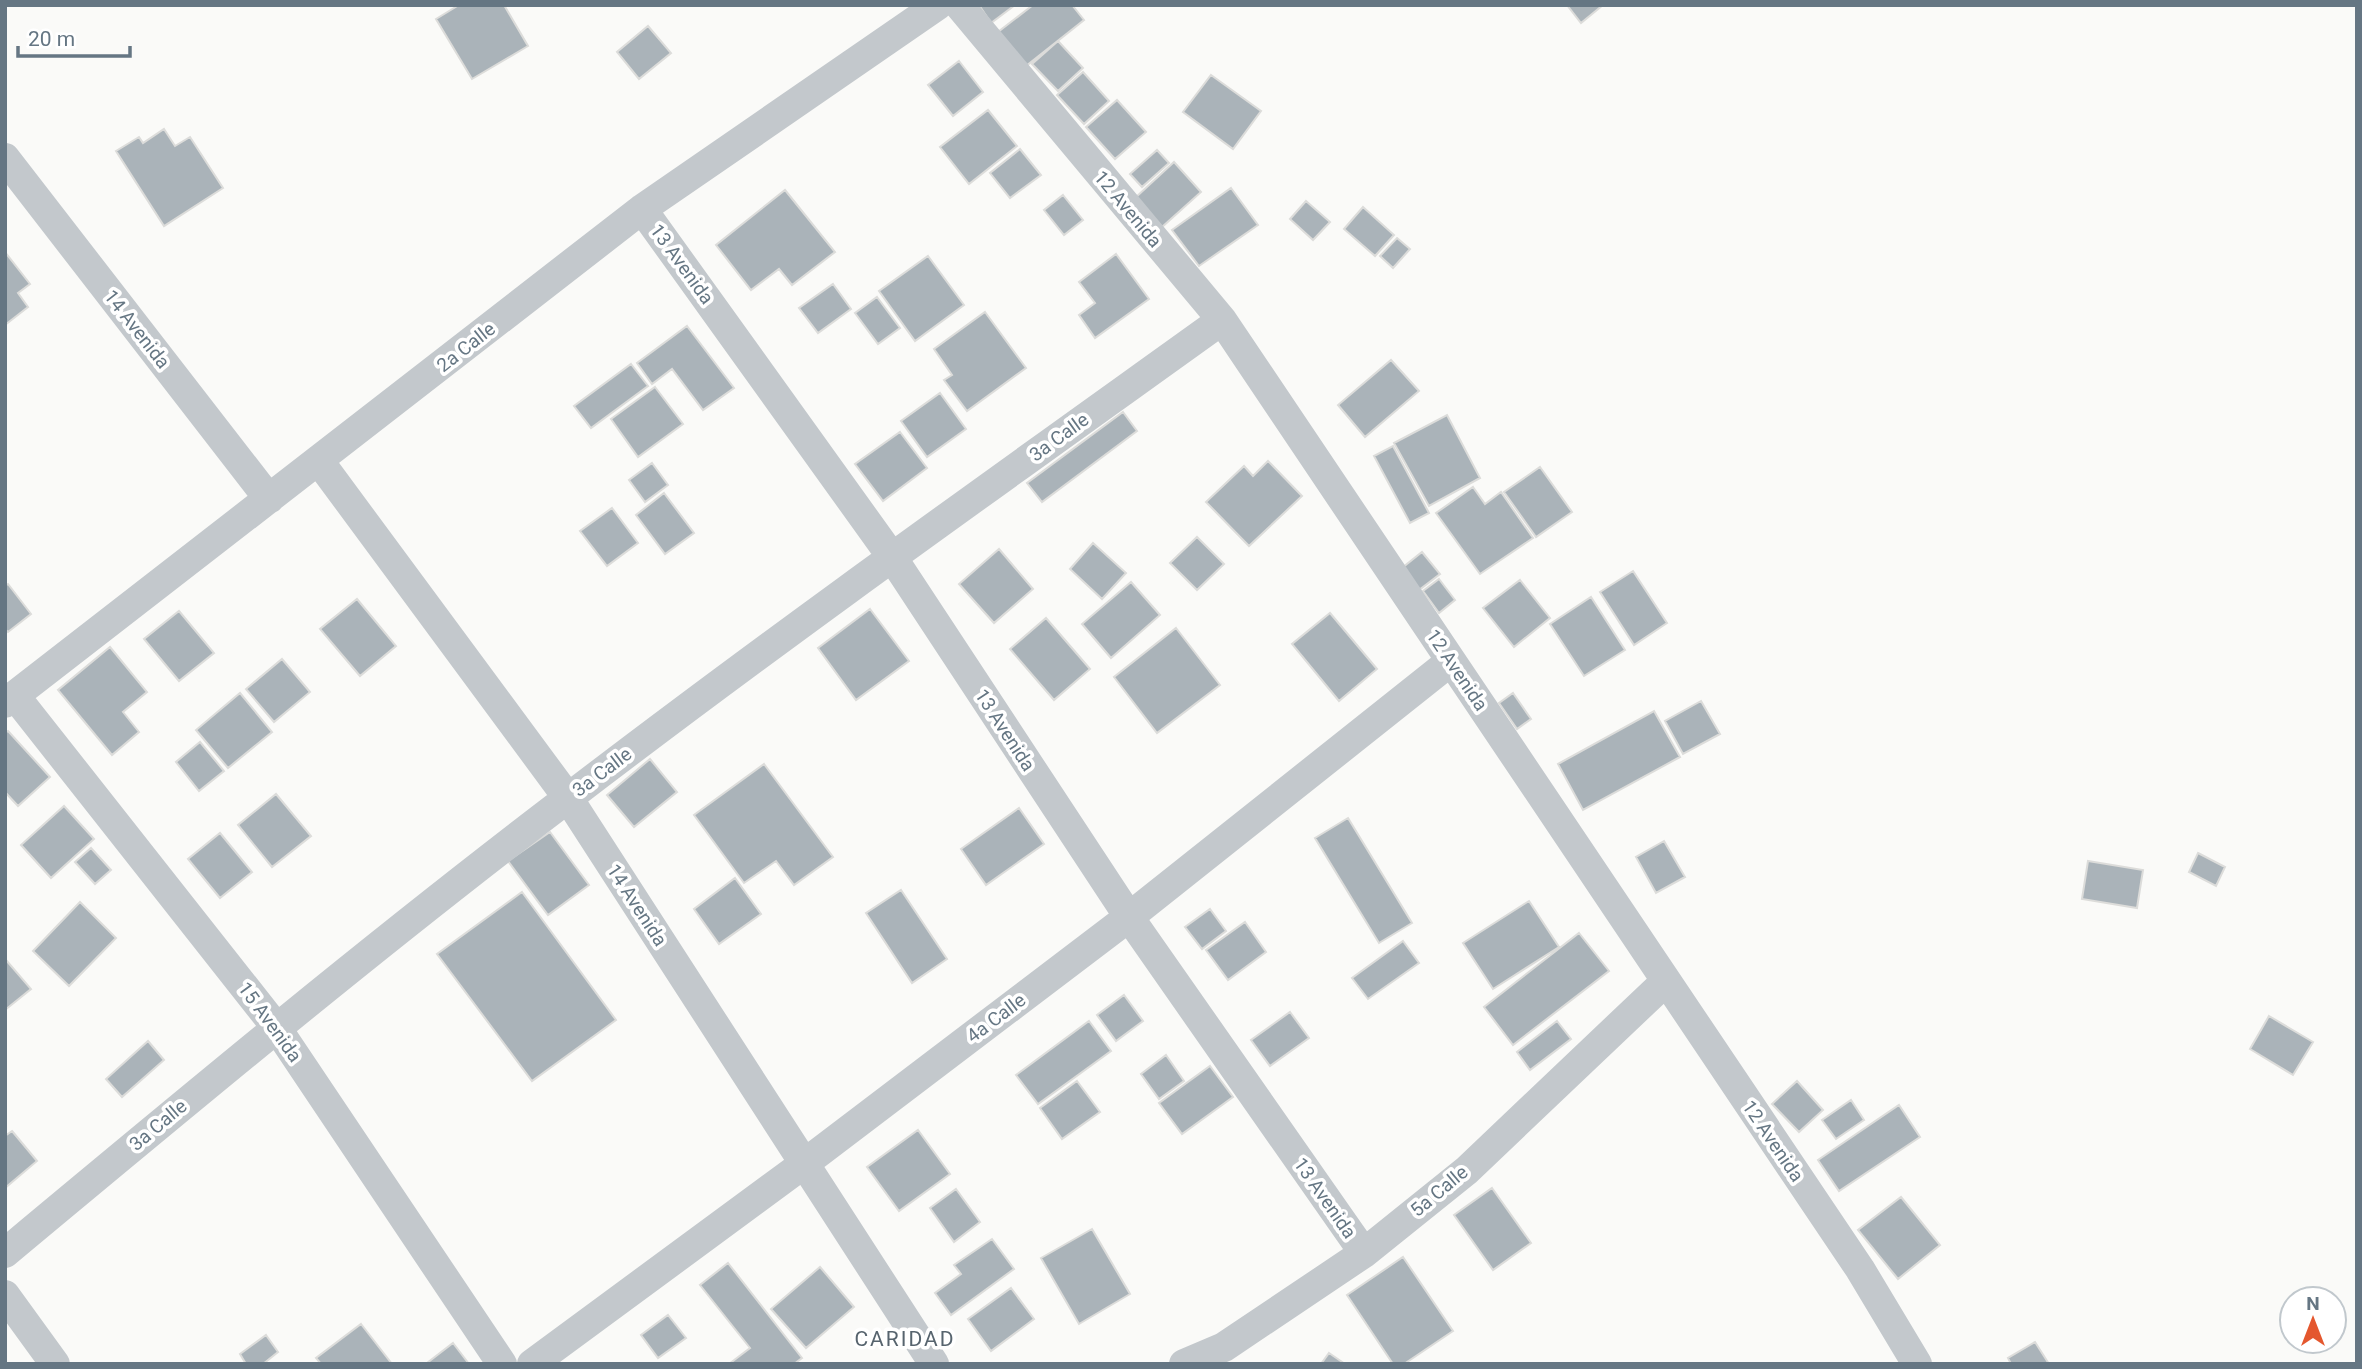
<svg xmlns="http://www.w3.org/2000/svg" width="2362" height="1369" font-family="Roboto,sans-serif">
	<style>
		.building { fill: #aab3b9; stroke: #dcdcda; stroke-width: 2 }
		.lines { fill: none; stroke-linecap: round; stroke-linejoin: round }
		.street { stroke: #c3c8cc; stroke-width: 30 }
		.labels { text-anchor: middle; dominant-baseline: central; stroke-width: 7; stroke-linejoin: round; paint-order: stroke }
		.street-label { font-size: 19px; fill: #657683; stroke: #fff }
		.neighbourhood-label { font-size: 21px; letter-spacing: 2px; fill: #57646e; stroke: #fff }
	</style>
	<rect width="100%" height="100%" fill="#fafaf8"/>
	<path class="building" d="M 459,5 L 504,5 L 528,46 L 472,79 L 436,19 Z
		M 979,5 L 1015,5 L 991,23 Z
		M 1033,5 L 1072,5 L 1084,20 L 1026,66 L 998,32 Z
		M 1567,5 L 1603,5 L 1581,23 Z
		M 648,26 L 671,53 L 639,79 L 617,52 Z
		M 1058,41 L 1083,68 L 1058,91 L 1032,64 Z
		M 959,61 L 983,92 L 953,116 L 928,85 Z
		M 1083,72 L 1109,101 L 1084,124 L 1057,95 Z
		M 1211,75 L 1261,111 L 1233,149 L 1183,112 Z
		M 1117,100 L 1146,132 L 1115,159 L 1086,127 Z
		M 988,110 L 1017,146 L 969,184 L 940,147 Z
		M 164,129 L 175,146 L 190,137 L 223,188 L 164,226 L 116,151 L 139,137 L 143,143 Z
		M 1020,149 L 1041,175 L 1010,198 L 990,173 Z
		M 1157,150 L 1169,163 L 1142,187 L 1130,174 Z
		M 1174,162 L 1201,192 L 1162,227 L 1135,198 Z
		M 1231,188 L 1258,225 L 1199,266 L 1172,230 Z
		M 785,190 L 835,252 L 792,285 L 779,269 L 751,290 L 716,245 Z
		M 1063,195 L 1083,220 L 1064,235 L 1044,210 Z
		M 1306,201 L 1330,222 L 1313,240 L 1290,219 Z
		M 1363,207 L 1394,235 L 1375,256 L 1344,229 Z
		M 1397,238 L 1410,249 L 1393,268 L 1380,256 Z
		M 5,252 L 30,284 L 18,293 L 28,307 L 5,325 Z
		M 1116,254 L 1149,299 L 1095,338 L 1079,315 L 1095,303 L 1079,282 Z
		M 928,256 L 964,305 L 915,341 L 879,291 Z
		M 833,284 L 851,309 L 818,333 L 799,308 Z
		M 877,297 L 900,328 L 878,344 L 855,313 Z
		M 985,312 L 1026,368 L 967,411 L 944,380 L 952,375 L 934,349 Z
		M 687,326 L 734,388 L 703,410 L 672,369 L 652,384 L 637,363 Z
		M 1391,360 L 1419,391 L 1365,437 L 1338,405 Z
		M 631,364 L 648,386 L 591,428 L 574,406 Z
		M 655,387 L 683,424 L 638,457 L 611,419 Z
		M 940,393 L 966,429 L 927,457 L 901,421 Z
		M 1123,412 L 1137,431 L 1042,502 L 1027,483 Z
		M 1447,415 L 1480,478 L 1429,506 L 1394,443 Z
		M 900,432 L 927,468 L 883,501 L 855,464 Z
		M 1393,446 L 1429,513 L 1410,523 L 1374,456 Z
		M 1268,461 L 1302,496 L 1249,546 L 1206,502 L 1244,466 L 1253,476 Z
		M 652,463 L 668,485 L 645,502 L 629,480 Z
		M 1540,467 L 1572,512 L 1536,537 L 1504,492 Z
		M 1473,487 L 1485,504 L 1501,492 L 1533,538 L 1480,574 L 1436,513 Z
		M 664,493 L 694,533 L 665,554 L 636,515 Z
		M 612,508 L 638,543 L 607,566 L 580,531 Z
		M 1197,537 L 1224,564 L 1197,590 L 1170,563 Z
		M 1093,543 L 1126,573 L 1102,599 L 1070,569 Z
		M 999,549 L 1033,589 L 994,623 L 959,584 Z
		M 1422,552 L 1440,574 L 1419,590 L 1402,568 Z
		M 1633,571 L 1667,623 L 1634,645 L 1600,592 Z
		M 1439,579 L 1455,600 L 1439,613 L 1423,591 Z
		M 1520,580 L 1550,618 L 1514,647 L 1483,608 Z
		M 1131,582 L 1160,615 L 1111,658 L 1082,624 Z
		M 8,584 L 31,614 L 8,632 L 5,629 L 5,586 Z
		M 1591,597 L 1625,650 L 1584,676 L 1550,624 Z
		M 357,599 L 396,646 L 360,676 L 320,629 Z
		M 870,609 L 909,661 L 856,700 L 818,648 Z
		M 179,611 L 214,653 L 179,681 L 144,639 Z
		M 1330,613 L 1377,669 L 1339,701 L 1292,644 Z
		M 1046,618 L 1090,669 L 1054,700 L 1010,649 Z
		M 1176,628 L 1220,685 L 1157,733 L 1114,677 Z
		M 110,647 L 147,692 L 123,712 L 139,732 L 112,755 L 58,690 Z
		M 282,659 L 310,692 L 274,722 L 246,689 Z
		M 240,693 L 272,732 L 228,768 L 196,730 Z
		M 1513,693 L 1531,719 L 1517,729 L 1499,703 Z
		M 1701,701 L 1720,734 L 1683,754 L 1665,721 Z
		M 1654,711 L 1680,757 L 1583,810 L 1558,764 Z
		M 8,731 L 50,777 L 18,806 L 5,792 L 5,733 Z
		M 200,742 L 224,771 L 199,791 L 176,762 Z
		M 650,759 L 677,792 L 634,827 L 607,795 Z
		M 764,764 L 833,857 L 794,885 L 776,861 L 744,883 L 694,815 Z
		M 276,794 L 311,836 L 272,867 L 238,825 Z
		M 64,806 L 94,839 L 51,878 L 21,845 Z
		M 1019,808 L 1044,844 L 986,885 L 961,849 Z
		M 1348,818 L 1412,923 L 1379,943 L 1315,838 Z
		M 550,832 L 589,885 L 548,915 L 508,861 Z
		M 220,833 L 252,872 L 220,898 L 188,859 Z
		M 1664,841 L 1685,877 L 1656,893 L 1636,857 Z
		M 91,848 L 111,870 L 95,884 L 75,862 Z
		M 2198,853 L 2225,867 L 2216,886 L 2189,872 Z
		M 2088,861 L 2143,870 L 2137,908 L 2082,899 Z
		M 735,878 L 761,914 L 719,944 L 694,909 Z
		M 901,890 L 947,959 L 912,983 L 866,913 Z
		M 522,892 L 616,1020 L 532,1081 L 437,954 Z
		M 1529,901 L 1559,947 L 1493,989 L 1463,943 Z
		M 80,902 L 116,938 L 69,986 L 33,951 Z
		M 1210,909 L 1226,931 L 1202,949 L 1185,927 Z
		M 1245,922 L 1266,952 L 1228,980 L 1206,950 Z
		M 1579,933 L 1609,971 L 1513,1045 L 1484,1007 Z
		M 1403,941 L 1419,963 L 1368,999 L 1352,978 Z
		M 6,960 L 31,989 L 5,1010 L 5,961 Z
		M 1124,995 L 1143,1021 L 1116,1041 L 1097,1015 Z
		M 1290,1012 L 1309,1038 L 1270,1066 L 1251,1040 Z
		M 2269,1016 L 2313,1042 L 2293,1075 L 2250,1049 Z
		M 1089,1021 L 1111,1051 L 1038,1104 L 1016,1075 Z
		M 1557,1021 L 1571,1039 L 1530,1070 L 1517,1052 Z
		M 148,1041 L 164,1060 L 122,1097 L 106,1079 Z
		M 1166,1055 L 1184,1081 L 1159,1099 L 1141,1074 Z
		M 1210,1066 L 1233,1097 L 1182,1134 L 1159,1103 Z
		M 1077,1081 L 1100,1112 L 1062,1139 L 1040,1108 Z
		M 1797,1081 L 1823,1110 L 1799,1132 L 1772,1104 Z
		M 1851,1100 L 1864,1120 L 1836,1139 L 1822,1120 Z
		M 1899,1105 L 1920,1137 L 1839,1191 L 1818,1160 Z
		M 918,1130 L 950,1174 L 899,1211 L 867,1167 Z
		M 12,1131 L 37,1161 L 5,1188 L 5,1136 Z
		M 1492,1188 L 1531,1243 L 1493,1270 L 1454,1215 Z
		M 956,1189 L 980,1222 L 954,1242 L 930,1208 Z
		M 1901,1197 L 1940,1245 L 1898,1279 L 1858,1230 Z
		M 1092,1229 L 1130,1294 L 1079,1324 L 1041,1258 Z
		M 992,1239 L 1014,1269 L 951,1315 L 935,1293 L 961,1274 L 954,1265 Z
		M 1403,1257 L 1453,1331 L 1404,1364 L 1393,1364 L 1347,1295 Z
		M 728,1263 L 802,1358 L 794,1364 L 729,1364 L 750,1348 L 700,1285 Z
		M 820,1267 L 854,1307 L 806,1348 L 771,1309 Z
		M 1011,1288 L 1034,1319 L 991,1351 L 968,1319 Z
		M 668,1315 L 686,1338 L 658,1358 L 641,1335 Z
		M 361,1324 L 392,1364 L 321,1364 L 316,1358 Z
		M 266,1335 L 278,1352 L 263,1364 L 246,1364 L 240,1354 Z
		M 2035,1342 L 2049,1364 L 2011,1364 L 2008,1358 Z
		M 453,1343 L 469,1364 L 427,1364 L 427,1363 Z
		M 1329,1353 L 1345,1364 L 1321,1364 Z"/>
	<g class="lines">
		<path class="street" d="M 959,5 L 1222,320 L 1860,1269 L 1917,1364
			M 5,158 L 269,499
			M 642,209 L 892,557 L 1129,917 L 1364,1253
			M 319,461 L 568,798 L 934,1364
			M 15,696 L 276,1027 L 502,1364
			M 5,703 L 642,209 L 938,5
			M 5,1253 C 191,1098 376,944 568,798 C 782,634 1002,478 1222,320
			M 5,1295 L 55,1364
			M 532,1364 L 805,1163 L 1129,917 L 1451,661
			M 1184,1364 L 1224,1347 L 1364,1253 L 1466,1171 L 1666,981"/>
	</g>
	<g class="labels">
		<g class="street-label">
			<text transform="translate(1128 209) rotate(50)">12 Avenida</text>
			<text transform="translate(682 264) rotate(54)">13 Avenida</text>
			<text transform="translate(137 329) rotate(52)">14 Avenida</text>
			<text transform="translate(466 347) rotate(-38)">2a Calle</text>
			<text transform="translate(1059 437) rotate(-36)">3a Calle</text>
			<text transform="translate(1457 670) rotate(56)">12 Avenida</text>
			<text transform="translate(1005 730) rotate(57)">13 Avenida</text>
			<text transform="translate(602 772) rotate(-37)">3a Calle</text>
			<text transform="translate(637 905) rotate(57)">14 Avenida</text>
			<text transform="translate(996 1018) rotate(-37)">4a Calle</text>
			<text transform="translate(270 1022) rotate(54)">15 Avenida</text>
			<text transform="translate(158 1125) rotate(-40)">3a Calle</text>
			<text transform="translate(1773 1141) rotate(56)">12 Avenida</text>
			<text transform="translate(1439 1191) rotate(-40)">5a Calle</text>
			<text transform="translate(1325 1198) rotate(55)">13 Avenida</text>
		</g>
		<g class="neighbourhood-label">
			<text x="905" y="1339">CARIDAD</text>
		</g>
	</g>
	<rect width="2362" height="1369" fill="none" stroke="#657683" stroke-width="14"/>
	<g transform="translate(2313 1320)"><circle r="33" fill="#ffffff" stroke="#c1c8cd" stroke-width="2"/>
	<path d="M0-5L12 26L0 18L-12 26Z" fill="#e4572e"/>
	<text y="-10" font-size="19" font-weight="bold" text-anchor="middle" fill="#657683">N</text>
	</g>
	<path d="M18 46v10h112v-10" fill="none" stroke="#657683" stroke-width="3.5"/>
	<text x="28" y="46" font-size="21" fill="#657683" stroke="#ffffff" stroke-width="5" paint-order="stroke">20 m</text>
</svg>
